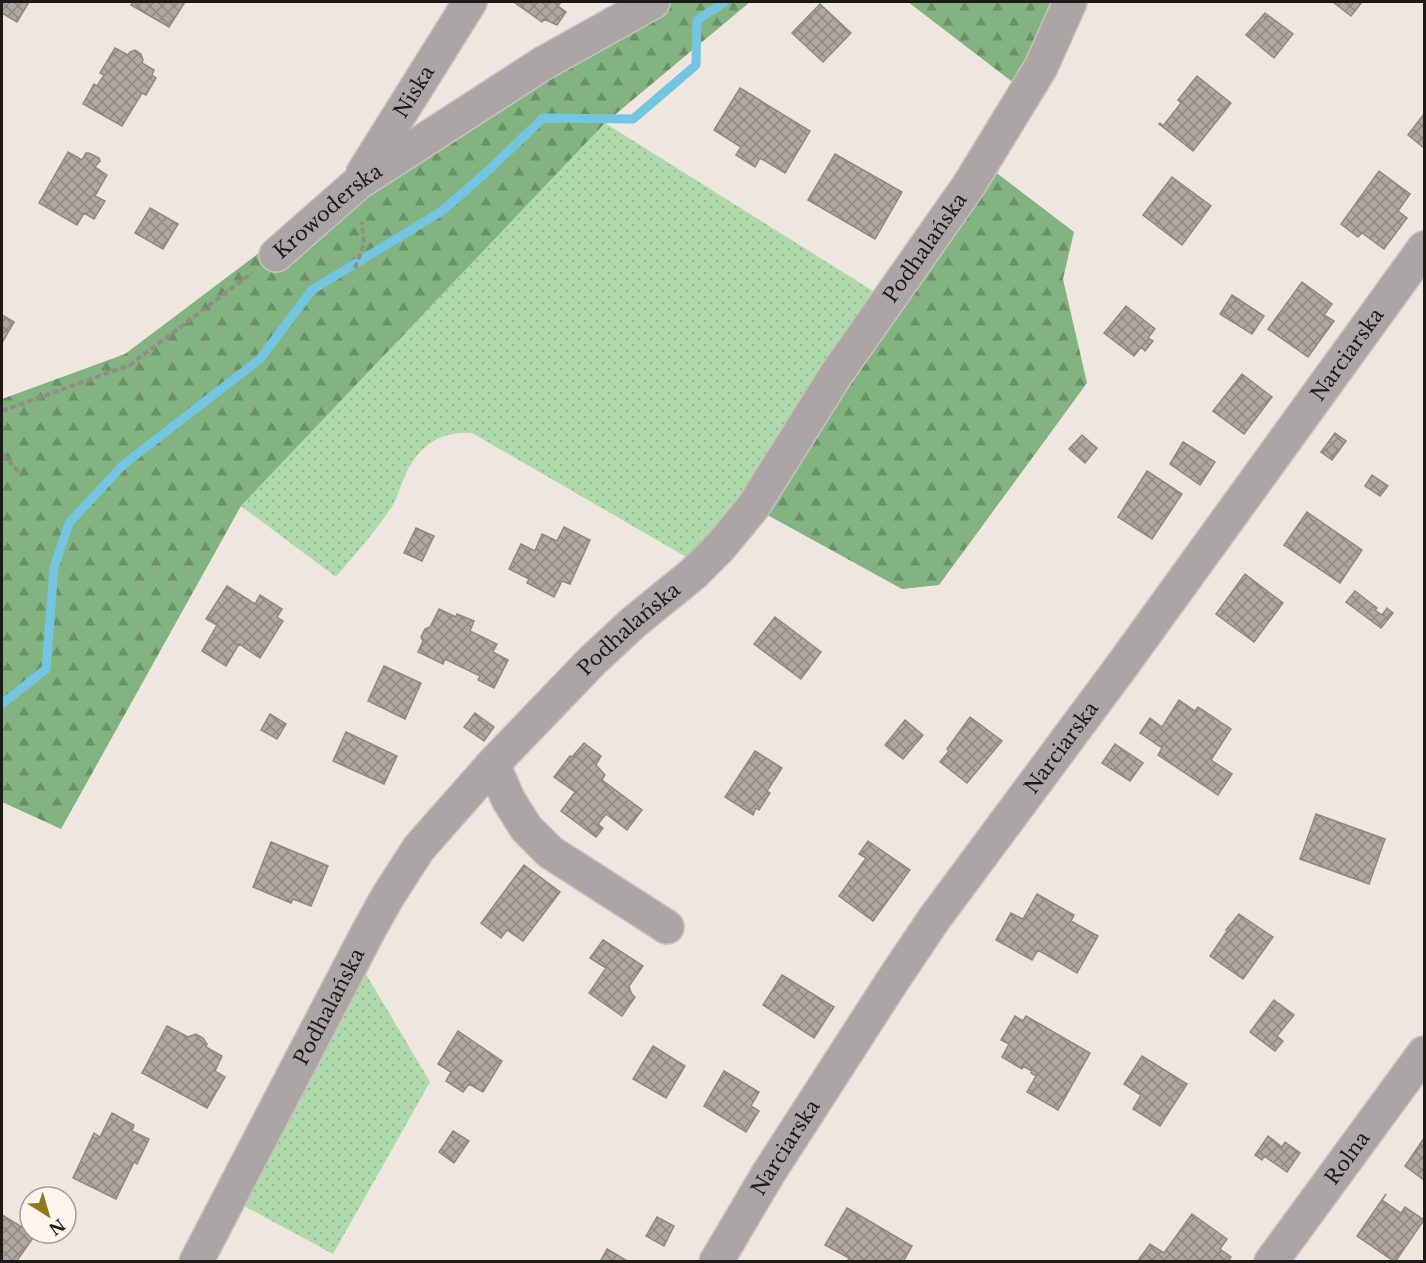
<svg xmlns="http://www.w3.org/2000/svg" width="1426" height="1263" font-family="'Libre Baskerville',serif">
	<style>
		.grass { fill: url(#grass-dots) }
		.forest { fill: url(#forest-firs) }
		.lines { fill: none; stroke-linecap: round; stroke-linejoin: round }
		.stream { stroke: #74c5e1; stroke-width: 9 }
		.building { fill: url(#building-cross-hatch); stroke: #908982; stroke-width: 1.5 }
		.minor-casing { stroke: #cac1bc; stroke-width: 36 }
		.path { stroke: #938d88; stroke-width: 4; stroke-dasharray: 6 3; stroke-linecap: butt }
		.minor { stroke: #aba6a5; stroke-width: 33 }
		.labels { text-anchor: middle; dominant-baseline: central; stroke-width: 4.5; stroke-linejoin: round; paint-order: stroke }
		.street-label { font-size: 20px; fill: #1d1a17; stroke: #fdf4ed }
	</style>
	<defs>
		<pattern id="grass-dots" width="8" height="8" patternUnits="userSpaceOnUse" patternTransform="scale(1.5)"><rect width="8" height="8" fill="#afdaac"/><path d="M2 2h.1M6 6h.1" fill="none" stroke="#96ba93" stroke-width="1.8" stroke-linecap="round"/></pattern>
		<pattern id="forest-firs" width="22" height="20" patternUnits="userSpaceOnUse" patternTransform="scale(1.5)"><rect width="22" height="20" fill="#83b380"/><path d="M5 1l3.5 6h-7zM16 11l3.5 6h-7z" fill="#6b9168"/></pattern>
		<pattern id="building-cross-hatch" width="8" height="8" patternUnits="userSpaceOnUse" patternTransform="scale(1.5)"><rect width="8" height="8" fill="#afa8a0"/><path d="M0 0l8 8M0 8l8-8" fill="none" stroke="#8e8881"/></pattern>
	</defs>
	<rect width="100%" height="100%" fill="#f0e6e0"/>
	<path class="grass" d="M 605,123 L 881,296 L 748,503 L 688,558 L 472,433 C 439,431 417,447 404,478 C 400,487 397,499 391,508 C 375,532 355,554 336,577 L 241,506 Z
		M 360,964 L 430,1082 L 333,1254 L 235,1201 Z"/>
	<path class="forest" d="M 669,2 L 750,2 L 605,123 L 241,506 L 61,829 L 2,802 L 2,399 L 125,354 L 263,250 Z
		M 908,2 L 1065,2 L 1019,87 Z
		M 990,168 L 1074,232 L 1063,279 L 1087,383 L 939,585 L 902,589 L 760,511 Z"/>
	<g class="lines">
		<path class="stream" d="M 2,704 L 46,669 L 54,568 L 69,523 L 123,465 L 260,359 L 312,290 L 442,211 L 490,169 L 543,118 L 633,119 L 696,65 L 697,20 L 725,2"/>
	</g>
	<path class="building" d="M 2,2 L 29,2 L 17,22 L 2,13 Z
		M 133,2 L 185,2 L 169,27 L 131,5 Z
		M 516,2 L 561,2 L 558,6 L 566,12 L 557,25 L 544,19 L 542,22 L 515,3 Z
		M 1333,2 L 1362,2 L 1351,16 Z
		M 820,4 L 851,33 L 823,62 L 792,33 Z
		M 1265,13 L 1293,34 L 1274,58 L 1246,35 Z
		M 115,48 L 128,55 L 130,52 L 135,50 L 141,54 L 143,60 L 142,63 L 154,70 L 152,75 L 156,78 L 146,95 L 142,93 L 122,126 L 83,104 L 94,84 L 97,86 L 104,75 L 100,73 Z
		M 1197,76 L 1231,103 L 1193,151 L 1159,124 L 1160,123 L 1163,126 L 1181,103 L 1178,100 Z
		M 740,88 L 810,131 L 785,173 L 760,158 L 755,167 L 736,155 L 741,147 L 714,130 Z
		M 1424,114 L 1424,148 L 1408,135 Z
		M 68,152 L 82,160 L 86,153 L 89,153 L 99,158 L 100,161 L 95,167 L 107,175 L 95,196 L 105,201 L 94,219 L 84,213 L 77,225 L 39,203 Z
		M 835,154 L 902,192 L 875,239 L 808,200 Z
		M 1379,171 L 1410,194 L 1398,211 L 1407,218 L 1384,249 L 1362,233 L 1358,237 L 1341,224 Z
		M 1172,177 L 1211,206 L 1182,245 L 1143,215 Z
		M 150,208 L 178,224 L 163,249 L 135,233 Z
		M 1302,282 L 1332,304 L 1324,315 L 1334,321 L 1308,357 L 1268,329 Z
		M 1232,295 L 1264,316 L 1252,334 L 1220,314 Z
		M 1126,306 L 1155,329 L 1148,338 L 1153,341 L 1145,351 L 1141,347 L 1134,356 L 1104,333 Z
		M 2,315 L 14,322 L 2,343 Z
		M 1242,374 L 1272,397 L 1244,434 L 1213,411 Z
		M 1335,433 L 1346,441 L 1332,460 L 1321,452 Z
		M 1082,435 L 1097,448 L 1085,463 L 1069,449 Z
		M 1183,442 L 1215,462 L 1200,485 L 1170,464 Z
		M 1147,471 L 1182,494 L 1152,539 L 1118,517 Z
		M 1372,475 L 1388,486 L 1380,496 L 1365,486 Z
		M 1307,512 L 1362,550 L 1340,583 L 1284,545 Z
		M 564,527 L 590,540 L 570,584 L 562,581 L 554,597 L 527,583 L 529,579 L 509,569 L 521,544 L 535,551 L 542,534 L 557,541 Z
		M 416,528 L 434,536 L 422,561 L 404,553 Z
		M 1245,574 L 1283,603 L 1254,642 L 1216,614 Z
		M 227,586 L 255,604 L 260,595 L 282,609 L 277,617 L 283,621 L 260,658 L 239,644 L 226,666 L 202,651 L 217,625 L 206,619 Z
		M 1355,591 L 1377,608 L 1375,610 L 1382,615 L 1387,608 L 1393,613 L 1381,628 L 1346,602 Z
		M 439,609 L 456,617 L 457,614 L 474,621 L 470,631 L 497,644 L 493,652 L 508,660 L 494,688 L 478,680 L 480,676 L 445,659 L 443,664 L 418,652 L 423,641 L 421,637 L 425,629 L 430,627 Z
		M 775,617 L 821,652 L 801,679 L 754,644 Z
		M 384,666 L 421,683 L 405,719 L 368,701 Z
		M 1179,700 L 1195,711 L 1198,707 L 1231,729 L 1211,760 L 1232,774 L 1218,795 L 1158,755 L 1162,748 L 1140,733 L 1150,718 L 1162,727 Z
		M 475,713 L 494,727 L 484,741 L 464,727 Z
		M 270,714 L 286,724 L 277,739 L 261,730 Z
		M 970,717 L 1002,741 L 967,783 L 940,762 L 949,751 L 947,749 Z
		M 905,720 L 923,735 L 903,759 L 885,745 Z
		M 346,732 L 397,756 L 384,784 L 333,761 Z
		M 584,743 L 601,756 L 596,765 L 605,775 L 602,780 L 642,810 L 627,830 L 606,814 L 598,824 L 603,828 L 596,837 L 561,811 L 575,792 L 554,777 L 570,756 L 572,757 Z
		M 1115,744 L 1143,763 L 1130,781 L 1102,763 Z
		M 755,751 L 782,768 L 767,791 L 770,793 L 759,810 L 756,808 L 753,815 L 725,797 Z
		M 1316,814 L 1385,839 L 1369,884 L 1300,859 Z
		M 868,841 L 910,870 L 873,921 L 839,896 L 866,858 L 859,854 Z
		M 271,842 L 328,866 L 311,906 L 293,899 L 291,903 L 253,887 Z
		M 524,865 L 560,892 L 523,941 L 507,930 L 501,938 L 481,923 Z
		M 1037,894 L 1074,915 L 1071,921 L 1098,936 L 1077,973 L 1038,950 L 1032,960 L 996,940 L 1011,913 L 1023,919 Z
		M 1239,914 L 1273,937 L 1243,979 L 1210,956 L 1227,931 L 1226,930 Z
		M 603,940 L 643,966 L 629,986 L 631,993 L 635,997 L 622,1016 L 589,993 L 606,968 L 590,958 Z
		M 782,975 L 834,1007 L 814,1038 L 763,1005 Z
		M 1274,1000 L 1294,1015 L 1277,1036 L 1283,1041 L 1275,1051 L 1250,1032 Z
		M 1015,1016 L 1023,1021 L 1026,1016 L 1090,1053 L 1058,1110 L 1027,1092 L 1036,1076 L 1031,1073 L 1032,1071 L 1023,1066 L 1022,1069 L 1002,1057 L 1009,1044 L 1001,1040 Z
		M 167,1026 L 188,1037 L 196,1034 L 203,1038 L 207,1044 L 206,1047 L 222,1056 L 215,1071 L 225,1077 L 207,1108 L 142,1073 Z
		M 458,1031 L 502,1061 L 483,1092 L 469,1084 L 463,1092 L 446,1081 L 451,1072 L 438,1064 Z
		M 653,1046 L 685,1066 L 666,1098 L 633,1079 Z
		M 1142,1056 L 1187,1084 L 1160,1126 L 1133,1109 L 1141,1095 L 1124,1084 Z
		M 724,1071 L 759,1092 L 751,1106 L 759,1111 L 746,1132 L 704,1106 Z
		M 112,1113 L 134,1125 L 132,1131 L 149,1139 L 137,1164 L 134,1162 L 116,1199 L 73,1178 L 94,1133 L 100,1137 Z
		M 453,1131 L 469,1141 L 454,1163 L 439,1152 Z
		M 1268,1136 L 1282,1147 L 1285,1142 L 1300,1153 L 1287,1172 L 1264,1156 L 1262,1160 L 1255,1155 Z
		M 1424,1138 L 1424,1180 L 1405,1166 Z
		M 1386,1194 L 1382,1200 L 1401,1213 L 1405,1207 L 1424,1220 L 1395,1262 L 1357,1236 Z
		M 847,1208 L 912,1246 L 903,1262 L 847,1262 L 849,1258 L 825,1245 Z
		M 1192,1214 L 1227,1239 L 1220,1249 L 1231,1257 L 1228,1262 L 1143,1262 L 1139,1259 L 1150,1244 L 1164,1253 Z
		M 2,1215 L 35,1235 L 16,1262 L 2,1262 Z
		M 657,1217 L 674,1226 L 664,1246 L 646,1236 Z
		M 607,1249 L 629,1262 L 600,1262 Z"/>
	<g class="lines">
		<g class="minor-casing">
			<g id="minor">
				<path id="s1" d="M 363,173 L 470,2"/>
				<path id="s2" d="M 276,255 L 358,183 L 542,64 L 653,2"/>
				<path d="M 493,764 L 508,799 L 526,828 L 550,852 L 667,927"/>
				<path id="s3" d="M 196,1262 L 369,930 L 388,896 L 419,848 L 493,764 L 592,661 L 634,622 L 693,574 L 720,547 L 753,507 L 835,376 L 969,185 L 1041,67 L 1070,2"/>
				<path id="s4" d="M 716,1262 L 768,1174 L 893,980 L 934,919 L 1121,667 L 1424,248"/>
				<path id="s5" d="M 1271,1262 L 1424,1053"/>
			</g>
		</g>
		<path class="path" d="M 355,268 L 364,244 L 362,222
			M 2,411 L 130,365 L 252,273
			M 2,454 L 21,474"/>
		<use href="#minor" class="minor"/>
	</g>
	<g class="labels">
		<g class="street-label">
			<text stroke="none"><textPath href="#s1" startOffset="96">Niska</textPath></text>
			<text stroke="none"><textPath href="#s2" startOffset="68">Krowoderska</textPath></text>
			<text stroke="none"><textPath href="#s3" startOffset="1260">Podhalańska</textPath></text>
			<text stroke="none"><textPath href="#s4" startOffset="1106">Narciarska</textPath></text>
			<text stroke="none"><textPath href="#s3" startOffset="774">Podhalańska</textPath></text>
			<text stroke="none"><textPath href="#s4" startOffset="620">Narciarska</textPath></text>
			<text stroke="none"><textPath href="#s3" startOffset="288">Podhalańska</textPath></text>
			<text stroke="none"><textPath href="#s4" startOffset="134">Narciarska</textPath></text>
			<text stroke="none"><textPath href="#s5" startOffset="129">Rolna</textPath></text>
		</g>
	</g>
	<rect width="1426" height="1263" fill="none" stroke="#1d1a17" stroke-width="6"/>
	<g transform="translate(48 1215) rotate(143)"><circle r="28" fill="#fdf4ed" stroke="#a39d97" stroke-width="1.5"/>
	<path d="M0-4.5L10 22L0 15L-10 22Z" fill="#92761c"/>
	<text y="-9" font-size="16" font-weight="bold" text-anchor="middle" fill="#1d1a17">N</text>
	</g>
</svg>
